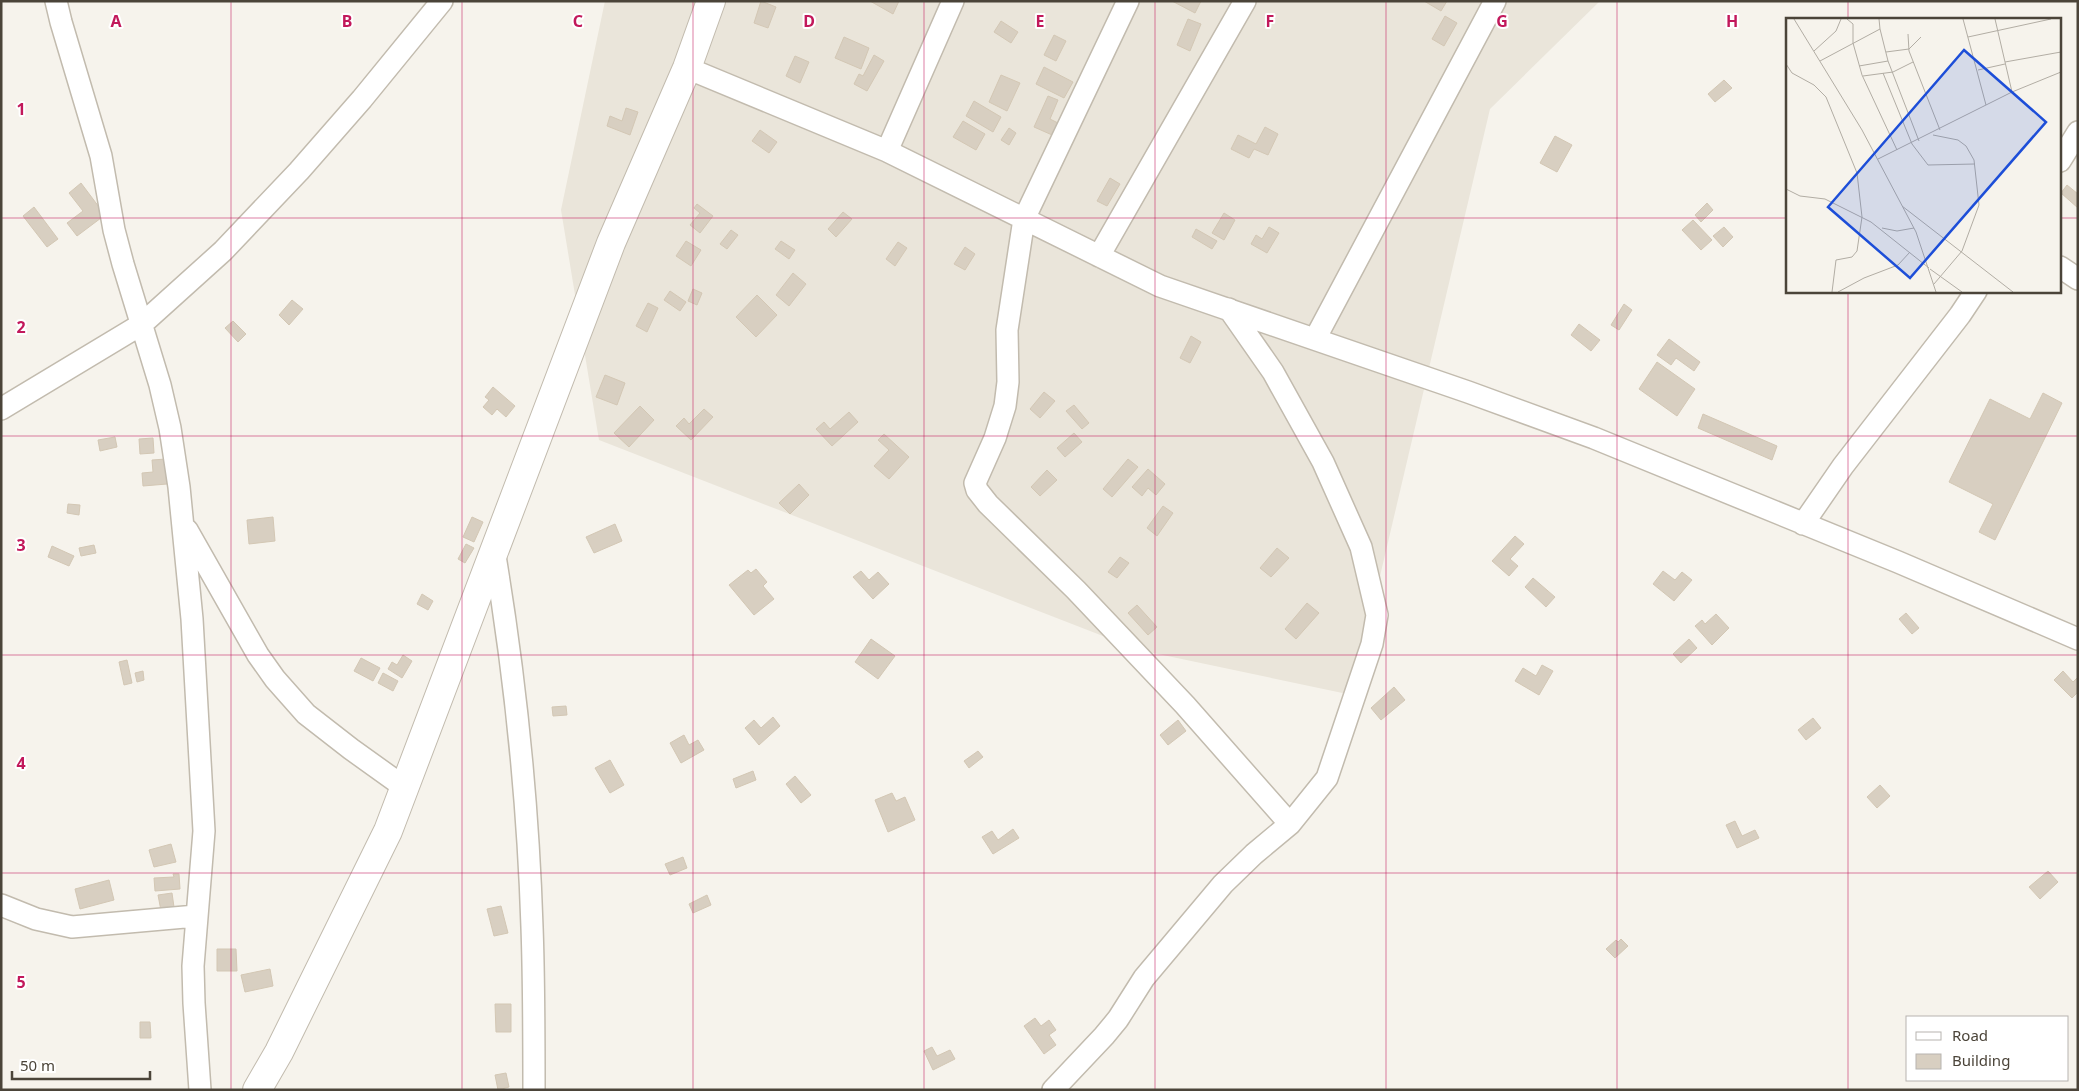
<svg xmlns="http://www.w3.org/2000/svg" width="2079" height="1091" font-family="'Noto Sans',sans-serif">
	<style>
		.residential { fill: #eae5da }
		.building { fill: #d8cfc1; stroke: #d3c7b4 }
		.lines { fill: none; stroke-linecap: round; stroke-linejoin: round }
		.minor-casing { stroke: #c2bbae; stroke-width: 24 }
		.tertiary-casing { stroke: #c2bbae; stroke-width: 30 }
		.minor { stroke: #fff; stroke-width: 21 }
		.tertiary { stroke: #fff; stroke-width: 28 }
		.grid { fill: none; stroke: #c2185b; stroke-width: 1; stroke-opacity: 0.55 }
		.inset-road { fill: none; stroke: #b2ada4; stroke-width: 1 }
		.view { fill: #1d4ed8; fill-opacity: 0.15; stroke: #1d4ed8; stroke-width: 2.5 }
		.inset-edge { fill: none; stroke: #4b4439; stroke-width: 2.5 }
		.grid-label { font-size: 16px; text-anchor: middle; font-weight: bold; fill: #c2185b; stroke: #fff; stroke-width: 4; stroke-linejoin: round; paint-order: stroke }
	</style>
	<rect width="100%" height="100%" fill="#f6f3ec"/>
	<path class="residential" d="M 605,1 L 1600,1 L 1490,109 L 1352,695 L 1139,650 L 599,440 L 561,210 Z"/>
	<path class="building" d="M 761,1 L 776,7 L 768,28 L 754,23 Z
		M 870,1 L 899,1 L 893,14 Z
		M 1172,1 L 1201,1 L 1195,13 Z
		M 1424,1 L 1447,1 L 1441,11 Z
		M 1445,16 L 1457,23 L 1444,46 L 1432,39 Z
		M 1188,19 L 1201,24 L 1190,51 L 1177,45 Z
		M 1001,21 L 1018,32 L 1011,43 L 994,32 Z
		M 1054,35 L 1066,41 L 1056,61 L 1044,55 Z
		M 844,37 L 869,48 L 861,69 L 835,58 Z
		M 874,55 L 884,61 L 867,91 L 854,84 L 859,74 L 863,76 Z
		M 795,56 L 809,62 L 800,83 L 786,76 Z
		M 1044,67 L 1073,82 L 1064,98 L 1036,84 Z
		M 1001,75 L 1020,83 L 1007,111 L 989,102 Z
		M 1724,80 L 1732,88 L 1715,102 L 1708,94 Z
		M 1048,96 L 1058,100 L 1050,119 L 1064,126 L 1059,138 L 1034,127 Z
		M 974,101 L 1001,117 L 993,132 L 966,116 Z
		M 626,108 L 638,112 L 630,135 L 607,126 L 610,116 L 622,121 Z
		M 963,121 L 985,134 L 976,150 L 953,137 Z
		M 1265,127 L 1278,134 L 1268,155 L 1254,149 L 1249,158 L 1231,149 L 1238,135 L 1256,144 Z
		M 1009,128 L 1016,133 L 1009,145 L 1001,140 Z
		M 760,130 L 777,142 L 769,153 L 752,141 Z
		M 1555,136 L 1572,145 L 1557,172 L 1540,163 Z
		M 1110,178 L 1120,184 L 1107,206 L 1097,201 Z
		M 81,183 L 105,215 L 77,236 L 67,223 L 83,211 L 69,193 Z
		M 2067,185 L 2078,194 L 2078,208 L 2061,193 Z
		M 1707,203 L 1713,210 L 1701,222 L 1695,215 Z
		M 697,204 L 713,216 L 700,233 L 690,225 L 700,213 L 694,208 Z
		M 34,207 L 58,239 L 47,247 L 23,216 Z
		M 843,212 L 852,219 L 836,237 L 828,229 Z
		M 1224,213 L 1235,220 L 1224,240 L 1212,233 Z
		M 1693,220 L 1712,240 L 1701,250 L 1682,230 Z
		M 1269,227 L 1279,233 L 1267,253 L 1251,244 L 1256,235 L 1262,239 Z
		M 1724,227 L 1733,237 L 1723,247 L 1713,236 Z
		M 1196,229 L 1217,241 L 1212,249 L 1192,237 Z
		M 731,230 L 738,235 L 727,249 L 720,244 Z
		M 686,241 L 701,250 L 691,266 L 676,256 Z
		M 781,241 L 795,250 L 789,259 L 775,249 Z
		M 898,242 L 907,248 L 895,266 L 886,259 Z
		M 965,247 L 975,254 L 965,270 L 954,264 Z
		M 793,273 L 806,284 L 789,306 L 776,295 Z
		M 693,289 L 702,293 L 697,305 L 688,301 Z
		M 670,291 L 686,302 L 680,311 L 664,300 Z
		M 757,295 L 777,315 L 756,337 L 736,317 Z
		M 292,300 L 303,309 L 289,325 L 279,315 Z
		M 648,303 L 658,308 L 647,332 L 636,326 Z
		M 1624,304 L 1632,310 L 1619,330 L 1611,325 Z
		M 233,321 L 246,334 L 238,342 L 225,328 Z
		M 1579,324 L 1600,340 L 1591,351 L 1571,335 Z
		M 1191,336 L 1201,342 L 1190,363 L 1180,358 Z
		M 1669,339 L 1700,362 L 1694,371 L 1676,358 L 1671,365 L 1657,355 Z
		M 1657,362 L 1695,389 L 1677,416 L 1639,389 Z
		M 605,375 L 625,383 L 617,405 L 596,397 Z
		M 493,387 L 515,406 L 506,417 L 497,409 L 492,415 L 483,407 L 489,400 L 485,397 Z
		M 1044,392 L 1055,401 L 1040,418 L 1030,409 Z
		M 2043,393 L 2062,403 L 1995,540 L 1979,532 L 1993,504 L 1949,482 L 1990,399 L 2030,419 Z
		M 1074,405 L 1089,423 L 1082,429 L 1066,411 Z
		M 640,406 L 654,420 L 629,447 L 614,433 Z
		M 704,409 L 713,417 L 691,440 L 676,426 L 684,418 L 689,424 Z
		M 849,412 L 858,422 L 832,446 L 816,429 L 824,422 L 830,429 Z
		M 1703,414 L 1777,446 L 1772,460 L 1698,428 Z
		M 1074,433 L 1082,442 L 1065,457 L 1057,448 Z
		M 884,434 L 909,457 L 889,479 L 874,466 L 889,450 L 878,440 Z
		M 115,437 L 117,447 L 100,451 L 98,440 Z
		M 153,438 L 154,453 L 140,454 L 139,439 Z
		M 166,459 L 167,484 L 143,486 L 142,473 L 153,472 L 152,460 Z
		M 1128,459 L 1138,467 L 1112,497 L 1103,489 Z
		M 1148,469 L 1165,484 L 1156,495 L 1148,488 L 1142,496 L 1132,487 Z
		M 1047,470 L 1057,480 L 1040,496 L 1031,487 Z
		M 799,484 L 809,495 L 790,514 L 779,503 Z
		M 68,504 L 80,505 L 79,515 L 67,513 Z
		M 1163,506 L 1173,513 L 1157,536 L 1147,528 Z
		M 273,517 L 275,541 L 249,544 L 247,520 Z
		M 472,517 L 483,522 L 474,542 L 463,537 Z
		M 615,524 L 622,541 L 594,553 L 586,537 Z
		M 1515,536 L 1524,544 L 1510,559 L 1518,566 L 1509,576 L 1492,561 Z
		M 466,544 L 474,548 L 465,563 L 458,559 Z
		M 94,545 L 96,553 L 81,556 L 79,548 Z
		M 52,546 L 74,556 L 69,566 L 48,557 Z
		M 1277,548 L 1289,558 L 1271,577 L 1260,568 Z
		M 1120,557 L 1129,563 L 1117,578 L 1108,572 Z
		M 756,569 L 767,582 L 763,586 L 774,599 L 754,615 L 729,585 L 748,570 L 751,573 Z
		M 861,571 L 869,580 L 878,572 L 889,584 L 873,599 L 853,577 Z
		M 1663,571 L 1675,580 L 1682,572 L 1692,580 L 1674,601 L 1653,584 Z
		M 1533,578 L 1555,597 L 1546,607 L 1525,587 Z
		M 422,594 L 433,601 L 428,610 L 417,604 Z
		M 1307,603 L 1319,613 L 1296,639 L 1285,629 Z
		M 1137,605 L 1157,627 L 1148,635 L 1128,613 Z
		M 1906,613 L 1919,628 L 1912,634 L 1899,619 Z
		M 1716,614 L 1729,628 L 1712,645 L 1695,626 L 1702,620 L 1705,624 Z
		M 871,639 L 895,656 L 878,679 L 855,662 Z
		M 1689,639 L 1697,648 L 1681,663 L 1673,654 Z
		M 403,655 L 412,661 L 402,678 L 388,669 L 392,662 L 397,665 Z
		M 361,658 L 380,668 L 373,681 L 354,671 Z
		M 127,660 L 132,683 L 124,685 L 119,662 Z
		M 1542,665 L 1553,671 L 1539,695 L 1515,681 L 1523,668 L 1536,676 Z
		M 143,671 L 144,680 L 137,682 L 135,673 Z
		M 2063,671 L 2073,682 L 2078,677 L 2078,692 L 2072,698 L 2054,680 Z
		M 383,673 L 398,681 L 393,691 L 378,683 Z
		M 1394,687 L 1405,700 L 1381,720 L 1371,708 Z
		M 566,706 L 567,715 L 553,716 L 552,707 Z
		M 773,717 L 780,726 L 759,745 L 745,728 L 754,720 L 761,728 Z
		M 1813,718 L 1821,728 L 1806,740 L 1798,730 Z
		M 1178,720 L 1186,731 L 1168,745 L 1160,735 Z
		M 684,735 L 689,745 L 698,740 L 704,750 L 681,763 L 670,743 Z
		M 978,751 L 983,757 L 969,768 L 964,761 Z
		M 610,760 L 624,785 L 610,793 L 595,768 Z
		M 753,771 L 756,780 L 736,788 L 733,779 Z
		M 795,776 L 811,795 L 801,803 L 786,784 Z
		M 1880,785 L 1890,796 L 1877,808 L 1867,797 Z
		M 892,793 L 896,801 L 905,797 L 915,820 L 888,832 L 875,800 Z
		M 1735,821 L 1742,836 L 1755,830 L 1759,838 L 1737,848 L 1726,825 Z
		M 1013,829 L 1019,838 L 993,854 L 982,837 L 992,831 L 998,840 Z
		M 171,844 L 176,862 L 154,867 L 149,850 Z
		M 683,857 L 687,868 L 670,875 L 665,864 Z
		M 2048,871 L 2058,882 L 2040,899 L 2029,887 Z
		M 173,874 L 179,874 L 180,889 L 155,891 L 154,878 L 174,877 Z
		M 109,880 L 114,900 L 80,909 L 75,889 Z
		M 172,893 L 175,914 L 162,916 L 158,895 Z
		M 707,895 L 711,905 L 693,913 L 689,904 Z
		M 501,906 L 508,933 L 494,936 L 487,909 Z
		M 1621,939 L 1628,946 L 1615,958 L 1606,949 L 1616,940 L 1618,942 Z
		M 217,949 L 236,949 L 237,971 L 217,971 Z
		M 270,969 L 273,986 L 245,992 L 241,975 Z
		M 495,1004 L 511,1004 L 511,1032 L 496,1032 Z
		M 1035,1018 L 1041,1026 L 1049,1020 L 1056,1030 L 1049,1035 L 1056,1045 L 1044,1054 L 1024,1026 Z
		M 140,1022 L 150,1022 L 151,1038 L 140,1038 Z
		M 932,1047 L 937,1056 L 950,1050 L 955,1059 L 933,1070 L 924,1051 Z
		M 506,1073 L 509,1087 L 498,1090 L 495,1075 Z"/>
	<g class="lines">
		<g class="minor-casing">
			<path id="minor" d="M 56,1 L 61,22 L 101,156 L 114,230 L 123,264 L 160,385 L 170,428 L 179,487 L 192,619 L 204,831 L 193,966 L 194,1003 L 200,1090
				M 1128,1 L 1024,219 L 1007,330 L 1008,382 L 1005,406 L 995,438 L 975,483 L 977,490 L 988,504 L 1076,590 L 1185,705 L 1290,824
				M 687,68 L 887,151 L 1160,286 L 1468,392 L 1594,438 L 1898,562 L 2078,639
				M 887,151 L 953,1
				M 2060,161 L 2078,132
				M 1099,256 L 1245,1
				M 2060,267 L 2078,279
				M 1315,339 L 1495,1
				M 1,409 L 142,324 L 223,251 L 299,171 L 362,99 L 442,1
				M 1803,524 L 1843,466 L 1960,315 L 1976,291
				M 187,530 L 258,655 L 275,679 L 306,714 L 351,749 L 404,787
				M 494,550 C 515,675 528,801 532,927 C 534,981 534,1035 534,1090
				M 1,905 L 36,919 L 72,927 L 196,916
				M 1053,1090 L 1104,1036 L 1118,1019 L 1144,978 L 1223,884 L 1254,854 L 1290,824 L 1327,778 L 1372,644 L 1377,615 L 1361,547 L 1323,462 L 1273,372 L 1229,309"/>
		</g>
		<g class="tertiary-casing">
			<path id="tertiary" d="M 257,1090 L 279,1052 L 388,831 L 611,243 L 687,68 L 711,1"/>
		</g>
		<use href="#minor" class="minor"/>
		<use href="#tertiary" class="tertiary"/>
	</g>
	<path class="grid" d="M 231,1 L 231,1090M 462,1 L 462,1090M 693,1 L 693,1090M 924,1 L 924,1090M 1155,1 L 1155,1090M 1386,1 L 1386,1090M 1617,1 L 1617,1090M 1848,1 L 1848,19M 1,218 L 1788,218M 2060,218 L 2078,218M 1848,291 L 1848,1090M 1,436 L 2078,436M 1,655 L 2078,655M 1,873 L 2078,873"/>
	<g transform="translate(1786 18)">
		<rect width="275" height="275" fill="#f6f3ec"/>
		<path class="inset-road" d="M 8,1 L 76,112 L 130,214 L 150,274M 61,1 L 67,6 L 67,25 L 76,57 L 111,132M 177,1 L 200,87M 209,1 L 226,74M 94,11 L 102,43 L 133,123M 122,16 L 123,33 L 154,112M 182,19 L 265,1M 28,33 L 50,13 L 55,1M 100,34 L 123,31 L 135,19M 34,43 L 94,11 L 93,1M 219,44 L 275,34M 0,46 L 6,55 L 28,67 L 40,79 L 71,155 L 76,199 L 71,233 L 66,239 L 50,242 L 46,274M 73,48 L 102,43M 192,52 L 219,46M 97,55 L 126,126 L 142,147 L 189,146M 77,58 L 107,54 L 127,44M 147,117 L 172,122 L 180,128 L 188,142 L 193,187 L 176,233 L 148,266M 92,141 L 226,74 L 275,54M 0,171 L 14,178 L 39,181 L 85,204 L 143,250M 116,188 L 227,274M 96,210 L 111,213 L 128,210M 144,251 L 176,274M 52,274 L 78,260 L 112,247 L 124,234"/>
		<path class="view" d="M 178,32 L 260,104 L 124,260 L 42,189 Z"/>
		<rect width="275" height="275" class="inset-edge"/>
	</g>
	<g class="grid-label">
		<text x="116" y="27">A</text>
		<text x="347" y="27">B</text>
		<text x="578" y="27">C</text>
		<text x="809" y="27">D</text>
		<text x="1040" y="27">E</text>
		<text x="1270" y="27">F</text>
		<text x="1502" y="27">G</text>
		<text x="1732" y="27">H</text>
		<text x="21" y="115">1</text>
		<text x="21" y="333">2</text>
		<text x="21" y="551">3</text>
		<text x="21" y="769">4</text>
		<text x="21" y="988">5</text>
	</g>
	<rect width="2079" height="1091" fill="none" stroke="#4b4439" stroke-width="5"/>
	<rect x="1906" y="1016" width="162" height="65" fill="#ffffff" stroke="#b7b4b0"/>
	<rect x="1916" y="1032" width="25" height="8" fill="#ffffff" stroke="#b7b4b0"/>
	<text x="1952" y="1041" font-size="15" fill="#4b4439">Road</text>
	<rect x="1916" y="1054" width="25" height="15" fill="#d8cfc1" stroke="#b7b4b0"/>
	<text x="1952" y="1066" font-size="15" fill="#4b4439">Building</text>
	<path d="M12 1071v8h138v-8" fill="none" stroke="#4b4439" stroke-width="2.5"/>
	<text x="20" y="1071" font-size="15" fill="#4b4439" stroke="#ffffff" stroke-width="4" paint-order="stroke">50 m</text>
</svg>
